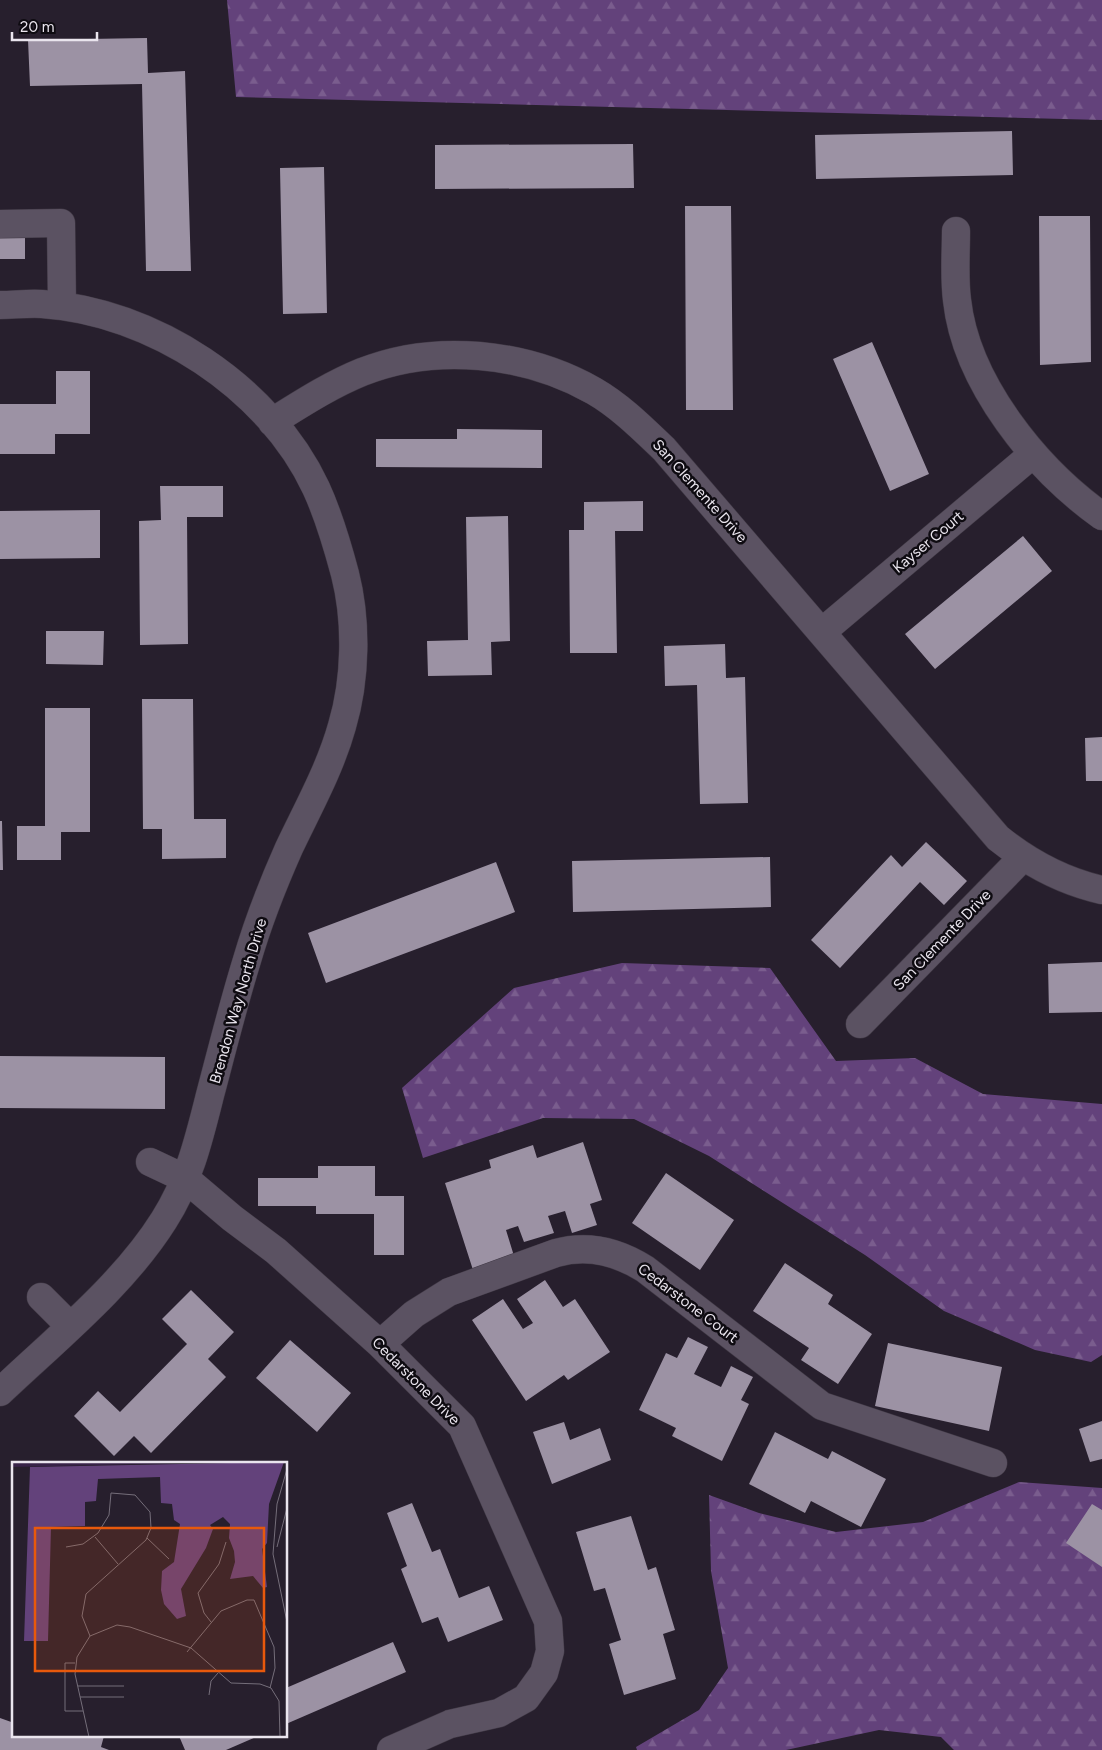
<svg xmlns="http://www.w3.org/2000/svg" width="1102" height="1750" font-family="Figtree,sans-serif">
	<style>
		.forest { fill: url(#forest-firs) }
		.building { fill: #9c92a4 }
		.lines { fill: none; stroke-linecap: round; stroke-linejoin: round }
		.minor-casing { stroke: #403945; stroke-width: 29 }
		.minor { stroke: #5b5262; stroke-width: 28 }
		.labels { text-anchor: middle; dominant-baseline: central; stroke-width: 5; stroke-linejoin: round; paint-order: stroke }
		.street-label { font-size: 15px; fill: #eae5ee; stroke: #0e0b11 }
		.inset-road { fill: none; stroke: #756e7a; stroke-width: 1 }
		.view { fill: #e8590c; fill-opacity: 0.15; stroke: #e8590c; stroke-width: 2.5 }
		.inset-edge { fill: none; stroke: #eae5ee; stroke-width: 2.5 }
	</style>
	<defs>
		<pattern id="forest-firs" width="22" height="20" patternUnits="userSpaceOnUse" patternTransform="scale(1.25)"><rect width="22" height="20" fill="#63427b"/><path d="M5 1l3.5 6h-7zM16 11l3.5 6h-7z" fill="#7a5d8e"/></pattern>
	</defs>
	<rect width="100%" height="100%" fill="#271f2d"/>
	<path class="forest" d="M 227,0 L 1102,0 L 1102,120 L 236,97 Z
		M 622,963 L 770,968 L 836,1061 L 915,1058 L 983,1094 L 1102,1104 L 1102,1355 L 1091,1362 L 1035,1350 L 944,1311 L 865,1255 L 709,1156 L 634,1119 L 543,1118 L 423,1158 L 402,1088 L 514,988 Z
		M 1019,1482 L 1102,1488 L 1102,1750 L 954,1750 L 941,1737 L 879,1730 L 786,1750 L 637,1750 L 636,1747 L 699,1710 L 728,1668 L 711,1571 L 709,1495 L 759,1513 L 836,1532 L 923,1522 Z"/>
	<path class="building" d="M 147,38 L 148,73 L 185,71 L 191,271 L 146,271 L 142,84 L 30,86 L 28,40 Z
		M 1012,131 L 1013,175 L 816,179 L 815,135 Z
		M 633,144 L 634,188 L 435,189 L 435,145 Z
		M 324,167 L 327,313 L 283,314 L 280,168 Z
		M 685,206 L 731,206 L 733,410 L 686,410 Z
		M 1039,216 L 1090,216 L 1091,362 L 1040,365 Z
		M 0,236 L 25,236 L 25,259 L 0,259 Z
		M 872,342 L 929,474 L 890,491 L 833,359 Z
		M 56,371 L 90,371 L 90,434 L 55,434 L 55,454 L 0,454 L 0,404 L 56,404 Z
		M 457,429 L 542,430 L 542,468 L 376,467 L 376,439 L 457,439 Z
		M 160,486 L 223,486 L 223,517 L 187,517 L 188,644 L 140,645 L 139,521 L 161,520 Z
		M 643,501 L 643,531 L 615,531 L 617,653 L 570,653 L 569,530 L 584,530 L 584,502 Z
		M 100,510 L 100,558 L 0,559 L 0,511 Z
		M 508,516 L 510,641 L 491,642 L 492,675 L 428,676 L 427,641 L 468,640 L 466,517 Z
		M 1023,536 L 1052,571 L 935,669 L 905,634 Z
		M 46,631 L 104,631 L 103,665 L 46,664 Z
		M 725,644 L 726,678 L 745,677 L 748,803 L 700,804 L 697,685 L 665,686 L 664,646 Z
		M 142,699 L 193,699 L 194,819 L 226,819 L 226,858 L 162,859 L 162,829 L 143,829 Z
		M 45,708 L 90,708 L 90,832 L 61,832 L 61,860 L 17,860 L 17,826 L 45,826 Z
		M 1102,737 L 1102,781 L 1086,781 L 1085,738 Z
		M 0,821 L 2,821 L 3,870 L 0,870 Z
		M 926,842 L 967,881 L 944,905 L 920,882 L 840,968 L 811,940 L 891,855 L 902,867 Z
		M 770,857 L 771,907 L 573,912 L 572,861 Z
		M 496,862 L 515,912 L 326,983 L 308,933 Z
		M 1102,962 L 1102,1012 L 1049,1013 L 1048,964 Z
		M 0,1056 L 165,1057 L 165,1109 L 0,1108 Z
		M 583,1142 L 602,1200 L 590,1204 L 597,1225 L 572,1233 L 565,1211 L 548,1216 L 554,1233 L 524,1242 L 518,1226 L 506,1230 L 514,1256 L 473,1270 L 445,1183 L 491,1168 L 489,1160 L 533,1145 L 537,1158 Z
		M 318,1166 L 375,1166 L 375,1196 L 404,1196 L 404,1255 L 374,1255 L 374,1214 L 316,1214 L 316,1206 L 258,1206 L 258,1178 L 318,1178 Z
		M 666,1173 L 734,1220 L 700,1270 L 632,1223 Z
		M 785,1263 L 833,1295 L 828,1304 L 872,1334 L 838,1384 L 801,1360 L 809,1348 L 753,1311 Z
		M 545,1280 L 563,1307 L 575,1299 L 610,1352 L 568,1380 L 564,1375 L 526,1401 L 472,1320 L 503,1299 L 523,1329 L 533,1323 L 517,1299 Z
		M 191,1290 L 234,1332 L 208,1359 L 226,1377 L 151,1453 L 134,1436 L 114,1456 L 74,1416 L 98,1391 L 120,1412 L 187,1344 L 162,1319 Z
		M 688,1337 L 708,1347 L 694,1374 L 721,1387 L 731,1366 L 753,1377 L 741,1400 L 749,1404 L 722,1461 L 672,1436 L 676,1428 L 639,1410 L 666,1353 L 677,1358 Z
		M 290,1340 L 351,1393 L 317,1432 L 256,1378 Z
		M 888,1343 L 1002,1367 L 989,1431 L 875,1406 Z
		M 1102,1421 L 1102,1459 L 1090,1462 L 1079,1429 Z
		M 564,1422 L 570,1440 L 600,1428 L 611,1460 L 552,1484 L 533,1432 Z
		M 775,1432 L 828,1459 L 832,1451 L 886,1479 L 861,1527 L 811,1501 L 805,1513 L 749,1484 Z
		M 412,1503 L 432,1552 L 440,1549 L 459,1598 L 489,1586 L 503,1620 L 448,1642 L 438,1617 L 422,1623 L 401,1569 L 407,1566 L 387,1513 Z
		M 1092,1504 L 1102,1510 L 1102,1567 L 1066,1543 Z
		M 631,1516 L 648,1570 L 656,1567 L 675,1630 L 663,1634 L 676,1679 L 624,1695 L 609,1644 L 621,1640 L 605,1588 L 594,1591 L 576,1532 Z
		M 393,1642 L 406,1672 L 286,1724 L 286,1688 Z
		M 0,1718 L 14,1723 L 14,1736 L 104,1736 L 101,1747 L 109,1750 L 0,1750 Z
		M 179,1736 L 258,1736 L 226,1750 L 185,1750 Z"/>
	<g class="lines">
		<g class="minor-casing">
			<path id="minor" d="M 0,224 L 61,223 L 62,306
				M 956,231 C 956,253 954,277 957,300 C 966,383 1036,469 1102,516
				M 0,305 C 14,305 28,303 42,304 C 152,311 269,387 316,488 C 329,516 337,544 345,574 C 357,621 356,679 342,726 C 330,769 308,808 289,848 C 273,884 258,922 247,960 C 233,1005 222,1050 210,1095 C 199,1139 189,1181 164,1220 C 124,1284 56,1339 0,1392
				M 272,422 C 301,404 330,385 362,372 C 435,343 525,352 594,391 C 620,406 642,428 664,449 L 998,838 C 1029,863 1062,881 1102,890
				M 823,631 L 1033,454
				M 860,1024 L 1023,857
				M 150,1162 L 186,1179 L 232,1218 L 276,1251 L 380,1344 L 462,1426 L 548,1621 L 550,1651 L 544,1673 L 526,1698 L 499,1713 L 450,1724 L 391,1750
				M 41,1297 L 70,1326
				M 380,1344 L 414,1314 L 449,1292 L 556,1253 C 588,1244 618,1252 645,1269 L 822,1406 L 993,1463"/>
		</g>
		<use href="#minor" class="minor"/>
	</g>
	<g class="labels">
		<g class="street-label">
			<text transform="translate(700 491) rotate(48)">San Clemente Drive</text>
			<text transform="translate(928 542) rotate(-40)">Kayser Court</text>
			<text transform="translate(942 940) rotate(-46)">San Clemente Drive</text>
			<text transform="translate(238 1001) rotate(-74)">Brendon Way North Drive</text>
			<text transform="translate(688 1303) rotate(37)">Cedarstone Court</text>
			<text transform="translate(416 1381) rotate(45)">Cedarstone Drive</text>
		</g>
	</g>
	<g transform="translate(12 1462)">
		<rect width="275" height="275" fill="#271f2d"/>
		<path d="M 272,0 L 257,42 L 255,81 L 250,87 L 255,125 L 251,126 L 241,114 L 218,117 L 223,100 L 222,89 L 217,76 L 218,62 L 211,55 L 198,63 L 201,67 L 194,86 L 169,127 L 174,154 L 165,157 L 152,142 L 149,128 L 150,109 L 162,100 L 168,62 L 162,58 L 160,42 L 149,41 L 148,15 L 86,17 L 84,39 L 73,40 L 73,64 L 39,65 L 36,179 L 12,179 L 18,5 Z" fill="#63427b"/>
		<path d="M 0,0 L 216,0 L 0,5 Z" fill="#382348"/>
		<path class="inset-road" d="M 275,7 L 265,42 L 261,92 L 275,160M 83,75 L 106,102M 135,76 L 157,97M 54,85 L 71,82 L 86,71 L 97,53 L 99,31 L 123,33 L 138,50 L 139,66 L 134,78 L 74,132 L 70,154 L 78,174M 265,85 L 275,46M 199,160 L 192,151 L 186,131 L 207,102 L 214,80M 175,190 L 209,149 L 235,138 L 242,138 L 262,185 L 263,206 L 258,226M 63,201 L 53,201 L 53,249 L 71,249M 66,224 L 112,224M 197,233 L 199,219 L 206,211M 68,235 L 112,235M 77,275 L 63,212 L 65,195 L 78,174 L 105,163 L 118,165 L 179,186 L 219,221 L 248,222 L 259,226 L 267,239 L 268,275"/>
		<path class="view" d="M 23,66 L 252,66 L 252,209 L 23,209 Z"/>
		<rect width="275" height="275" class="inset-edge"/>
	</g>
	<path d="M12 32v8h85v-8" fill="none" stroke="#eae5ee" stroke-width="2.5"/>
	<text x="20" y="32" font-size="15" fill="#eae5ee" stroke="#0e0b11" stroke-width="4" paint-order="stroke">20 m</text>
</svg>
